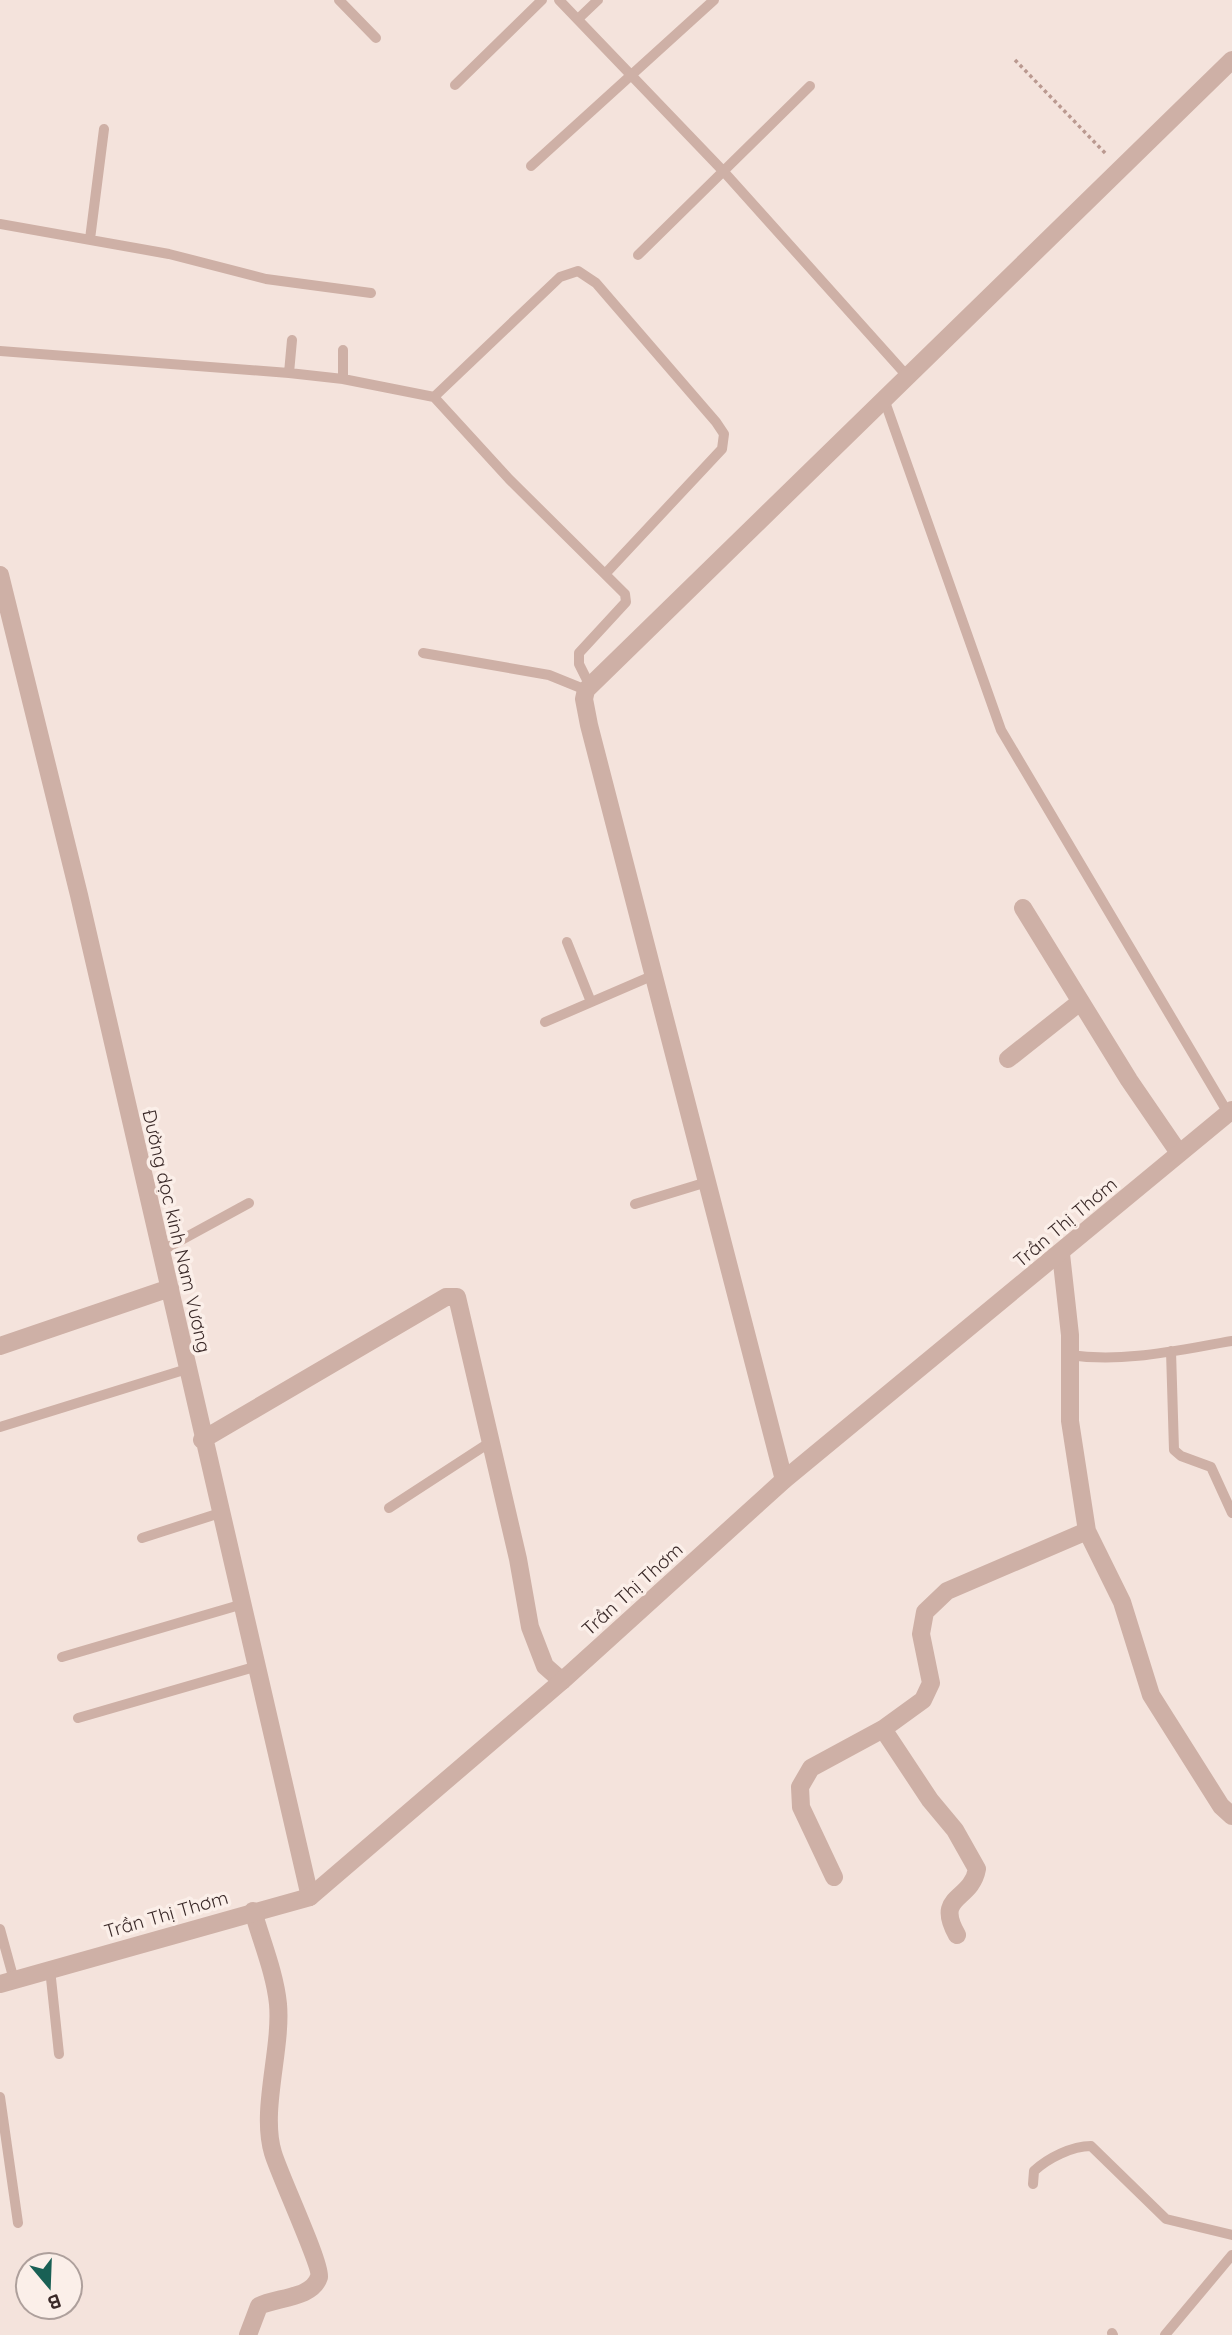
<svg xmlns="http://www.w3.org/2000/svg" width="1232" height="2335" font-family="Quicksand,sans-serif">
	<style>
		.lines { fill: none; stroke-linecap: round; stroke-linejoin: round }
		.path { stroke: #ba9990; stroke-width: 3.5; stroke-dasharray: 3.5 3.5; stroke-linecap: butt }
		.service { stroke: #ceb0a6; stroke-width: 10 }
		.minor { stroke: #ceb0a6; stroke-width: 18 }
		.tertiary { stroke: #ceb0a6; stroke-width: 18 }
		.labels { text-anchor: middle; dominant-baseline: central; stroke-width: 7; stroke-linejoin: round; paint-order: stroke }
		.street-label { font-size: 19px; fill: #3a2928; stroke: #fbefe9 }
	</style>
	<rect width="100%" height="100%" fill="#f4e3dc"/>
	<g class="lines">
		<path class="path" d="M 1015,60 L 1107,155"/>
		<path class="service" d="M 339,0 L 376,38
			M 559,0 L 725,173 L 908,377
			M 578,19 L 598,0
			M 455,85 L 542,0
			M 531,166 L 714,0
			M 0,224 L 169,254 L 266,279 L 371,293
			M 90,239 L 104,129
			M 638,255 L 810,86
			M 0,351 L 289,373 L 343,379 L 434,397 L 509,479 L 625,594 L 626,602 L 579,653 L 579,664 L 589,684
			M 289,373 L 292,340
			M 343,379 L 343,350
			M 434,397 L 560,277 L 578,271 L 596,283 L 716,422 L 724,434 L 722,449 L 606,573
			M 884,399 L 1001,730 L 1228,1113
			M 423,653 L 549,675 L 586,690
			M 567,942 L 591,1002
			M 545,1022 L 654,975
			M 635,1204 L 707,1182
			M 161,1251 L 249,1203
			M 1171,1351 L 1174,1450 L 1181,1456 L 1211,1467 L 1232,1513
			M 1069,1355 C 1125,1363 1178,1350 1232,1341
			M 0,1427 L 187,1369
			M 389,1508 L 492,1441
			M 142,1538 L 220,1513
			M 62,1657 L 243,1604
			M 78,1718 L 258,1666
			M 0,1929 L 14,1980
			M 50,1969 L 59,2054
			M 0,2097 L 18,2223
			M 1033,2184 L 1034,2171 C 1048,2158 1072,2146 1091,2146 L 1166,2219 L 1232,2235
			M 1112,2333 L 1113,2335
			M 1165,2335 L 1232,2255"/>
		<path class="minor" d="M 0,575 L 79,895 L 310,1897
			M 1023,908 L 1129,1080 L 1179,1153
			M 1008,1059 L 1080,1002
			M 1061,1254 L 1070,1335 L 1070,1421 L 1087,1531 L 1122,1602 L 1151,1695 L 1221,1806 L 1232,1816
			M 0,1346 L 170,1288
			M 202,1440 L 446,1297 L 457,1297 L 518,1559 L 530,1627 L 545,1666 L 562,1681
			M 784,1480 L 589,725 L 584,699 L 586,690 L 1232,60
			M 883,1729 L 930,1800 L 955,1830 L 977,1869 C 971,1902 934,1894 957,1935
			M 834,1877 L 801,1807 L 800,1787 L 811,1768 L 883,1729 L 923,1700 L 931,1683 L 921,1634 L 925,1612 L 947,1591 L 1087,1531
			M 248,2335 L 259,2306 C 276,2297 312,2299 319,2277 C 322,2266 279,2174 273,2153 C 260,2111 282,2049 278,2004 C 275,1973 261,1940 253,1911"/>
		<path class="tertiary" d="M 0,1984 L 310,1897 L 562,1681 L 784,1480 L 1232,1110"/>
	</g>
	<g class="labels">
		<g class="street-label">
			<text transform="translate(1065 1222) rotate(-40)">Trần Thị Thơm</text>
			<text transform="translate(177 1231) rotate(77)">Đường dọc kinh Nam Vương</text>
			<text transform="translate(632 1589) rotate(-42)">Trần Thị Thơm</text>
			<text transform="translate(166 1914) rotate(-16)">Trần Thị Thơm</text>
		</g>
	</g>
	<g transform="translate(49 2286) rotate(161)"><circle r="33" fill="#fbefe9" stroke="#aea09c" stroke-width="2"/>
	<path d="M0-5L12 26L0 18L-12 26Z" fill="#196055"/>
	<text y="-10" font-size="19" font-weight="bold" text-anchor="middle" fill="#3a2928">B</text>
	</g>
</svg>
